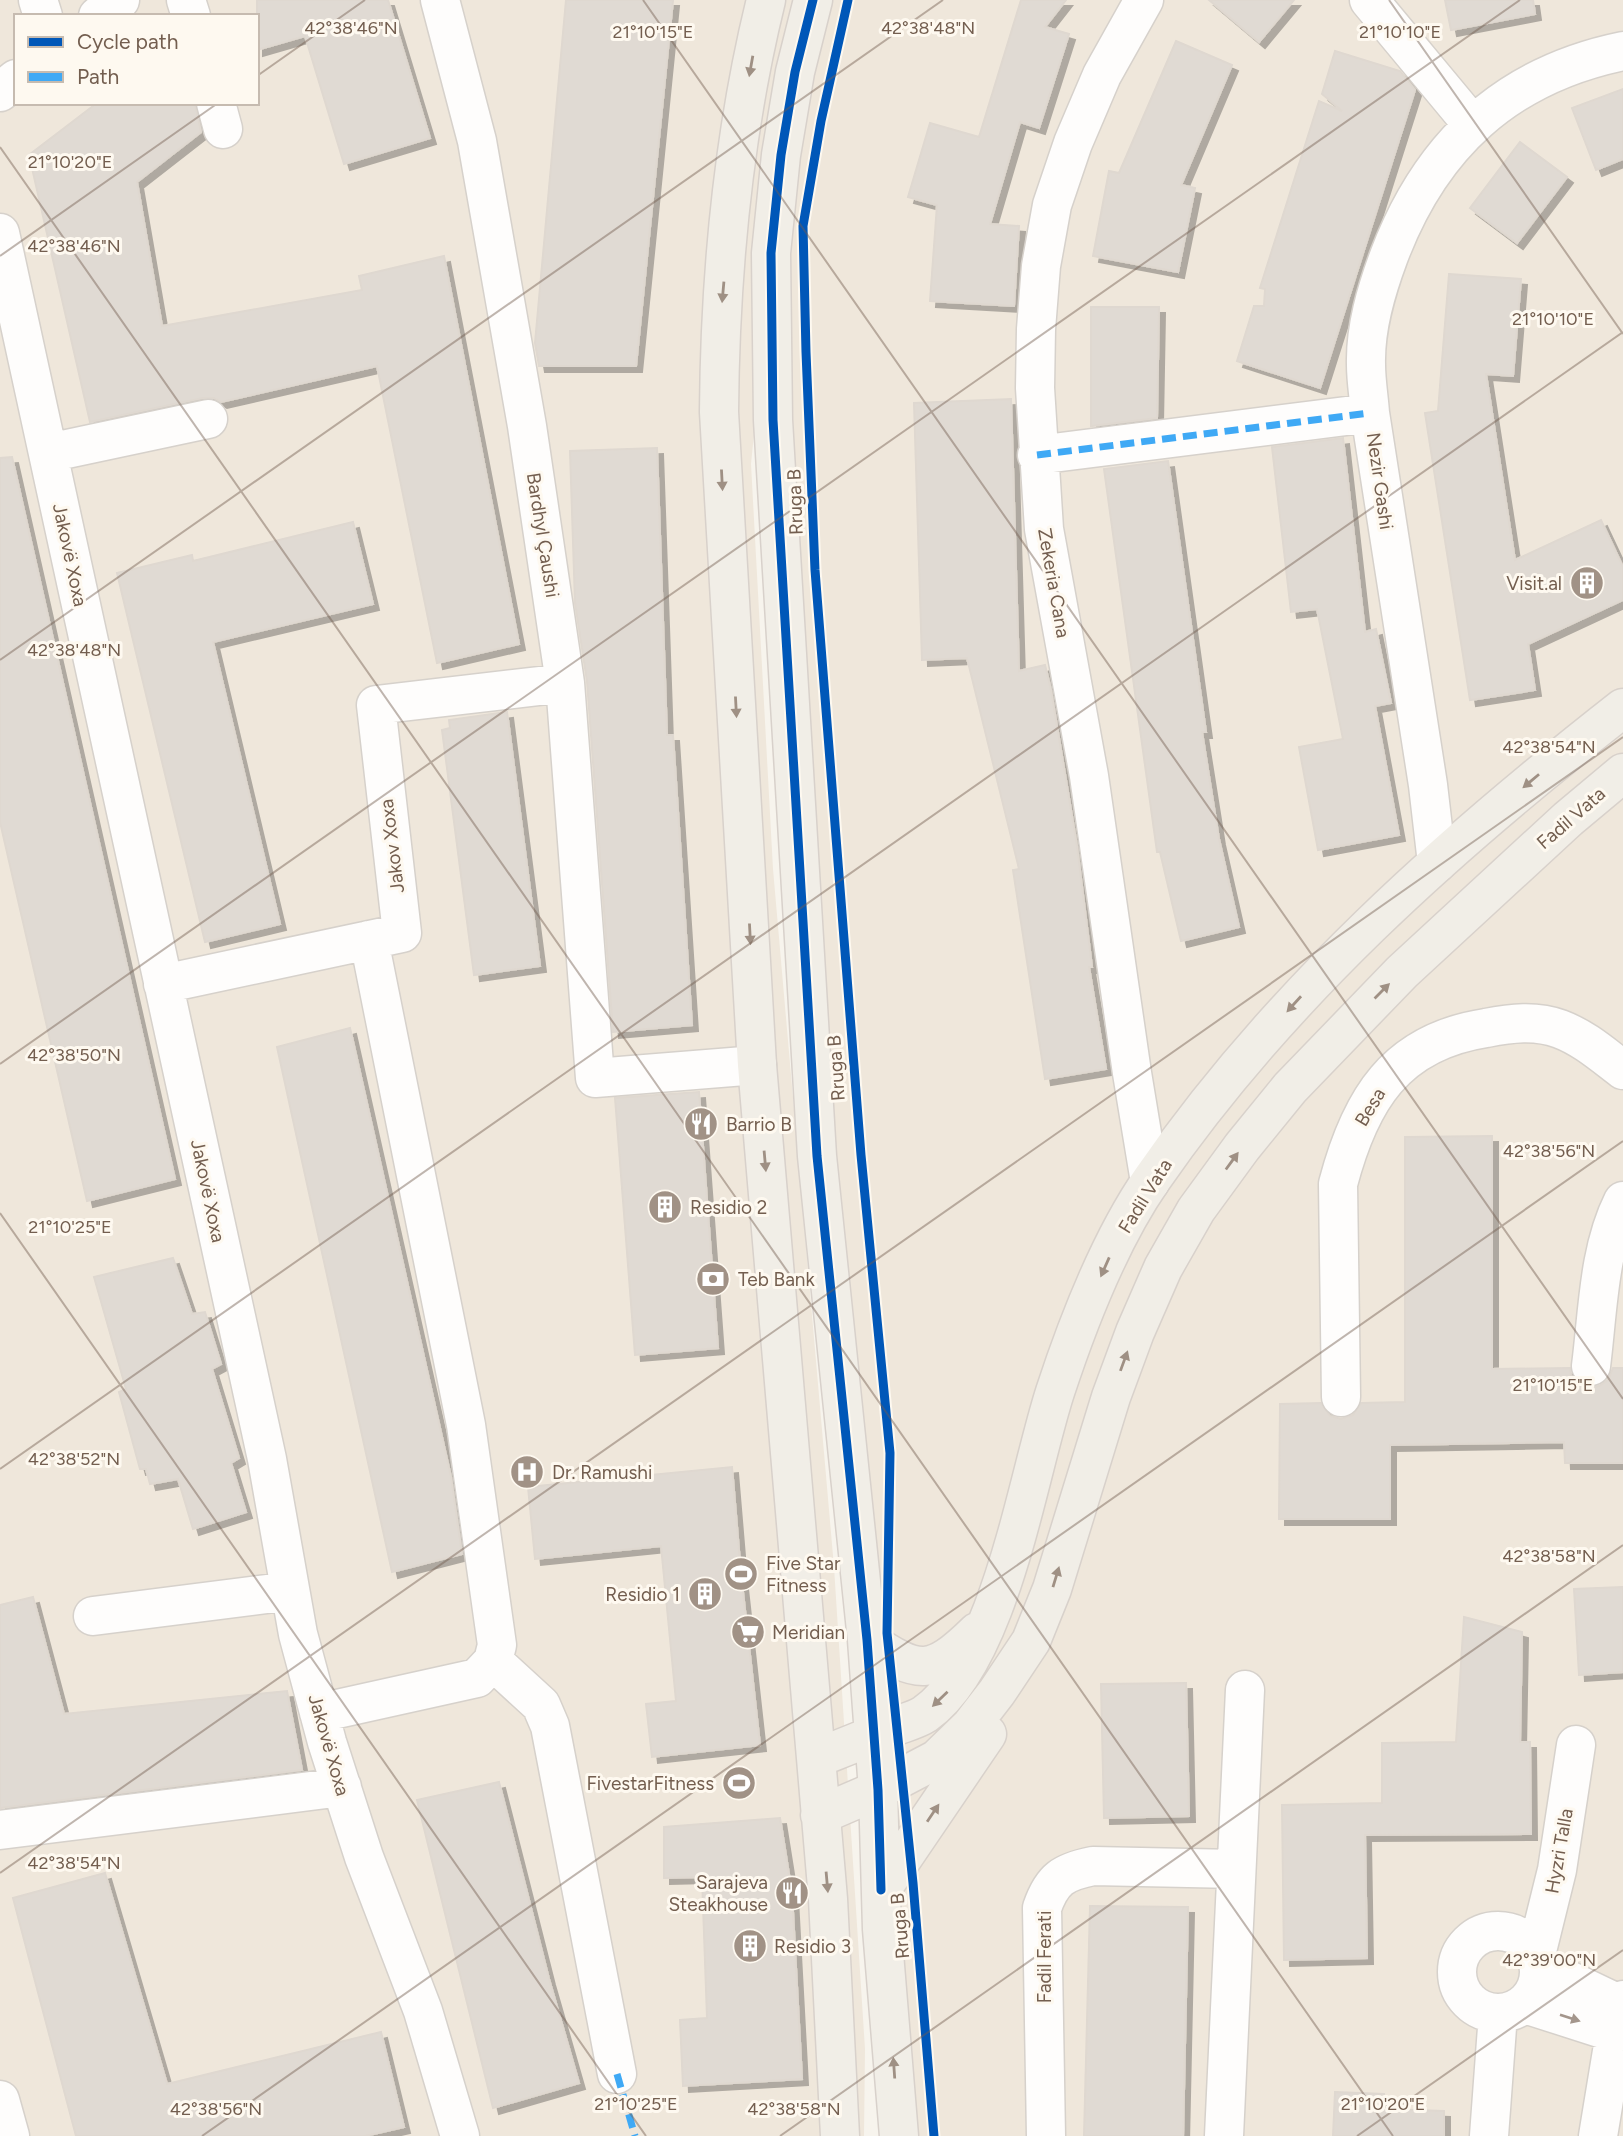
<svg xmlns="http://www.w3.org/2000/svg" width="1623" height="2136" font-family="Figtree,sans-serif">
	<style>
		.residential { fill: #efe7db; fill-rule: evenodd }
		.building { fill: #e0dad3; stroke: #dfd8d0; stroke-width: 2; filter: url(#shadow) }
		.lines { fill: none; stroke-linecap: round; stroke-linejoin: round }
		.minor-casing { stroke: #d6d1cb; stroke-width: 41 }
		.major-casing { stroke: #d8d1cb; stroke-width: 41 }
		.minor { stroke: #fefdfc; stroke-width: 38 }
		.major { stroke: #f1eee7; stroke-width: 38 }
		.quiet { stroke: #3fa9f5; stroke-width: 7; stroke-dasharray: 14 7; stroke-linecap: butt }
		.cycleway-casing { stroke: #fef9f0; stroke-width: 13 }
		.cycleway { stroke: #0057b8; stroke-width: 9 }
		.oneway { fill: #9f9084 }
		.oneway2 { fill: #a4968c }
		.ticks { fill: none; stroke: #735e4f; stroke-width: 2; stroke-opacity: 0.45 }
		.labels { text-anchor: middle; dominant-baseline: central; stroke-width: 6; stroke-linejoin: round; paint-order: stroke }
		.street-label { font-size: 19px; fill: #735e4f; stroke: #fef9f0 }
		.poi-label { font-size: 19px; fill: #735e4f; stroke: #fef9f0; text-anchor: start }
		.ticks-label { font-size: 18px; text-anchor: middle; fill: #735e4f; stroke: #fef9f0; stroke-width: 6; stroke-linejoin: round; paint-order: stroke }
	</style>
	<defs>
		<filter id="shadow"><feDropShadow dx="6" dy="6" stdDeviation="0" flood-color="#0004"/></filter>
	</defs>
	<rect width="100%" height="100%" fill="#f7f4ed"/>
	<path class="residential" d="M 0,0 L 797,0 L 751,464 L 773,869 L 834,1567 L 865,2049 L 864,2136 L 0,2136 ZM 16,16 L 257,16 L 257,103 L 16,103 Z
		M 831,0 L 1623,0 L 1623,2136 L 907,2136 L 908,2014 L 876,1534 L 831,1106 L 791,454 L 790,187 Z"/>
	<path class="building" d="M 257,0 L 388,0 L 430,138 L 344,164 L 305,36 L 257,50 Z
		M 566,0 L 673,0 L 636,366 L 539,366 L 535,343 Z
		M 1021,0 L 1066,0 L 1045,27 L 1069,34 L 1039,128 L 1020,122 L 990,224 L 1019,226 L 1014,306 L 930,301 L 937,205 L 908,197 L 930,123 L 979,137 Z
		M 1209,0 L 1294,0 L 1259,42 Z
		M 1445,0 L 1533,0 L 1535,14 L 1451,30 Z
		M 1176,41 L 1232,65 L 1181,185 L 1195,188 L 1178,272 L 1093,256 L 1109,171 L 1119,173 Z
		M 1335,51 L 1400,71 L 1415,90 L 1320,388 L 1237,361 L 1254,306 L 1264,306 L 1265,289 L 1260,288 L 1319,101 L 1342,111 L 1322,94 Z
		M 1623,89 L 1623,159 L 1596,170 L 1572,108 Z
		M 97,103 L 195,103 L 201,132 L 137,182 L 162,326 L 362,290 L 359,276 L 444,256 L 519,644 L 437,663 L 377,366 L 221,402 L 214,398 L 203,398 L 90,422 L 29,155 Z
		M 1520,142 L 1567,177 L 1517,243 L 1470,208 Z
		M 1449,274 L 1521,279 L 1513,376 L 1486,374 L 1515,560 L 1601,520 L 1623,567 L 1623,600 L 1528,644 L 1535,690 L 1470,700 L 1425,413 L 1438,411 Z
		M 1091,307 L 1159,307 L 1157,418 L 1091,426 Z
		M 1011,399 L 1019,671 L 1045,665 L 1051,690 L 1077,846 L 1092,967 L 1089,967 L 1106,1069 L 1045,1079 L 1013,870 L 1019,869 L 967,658 L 922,660 L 914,403 Z
		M 1343,438 L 1365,632 L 1376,629 L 1391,703 L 1375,706 L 1399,835 L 1318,850 L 1299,747 L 1343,739 L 1317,609 L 1291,612 L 1272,447 Z
		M 657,448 L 667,735 L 673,735 L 692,1025 L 613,1032 L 587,681 L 575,603 L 570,451 Z
		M 12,457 L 175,1179 L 87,1201 L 0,822 L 0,458 Z
		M 1168,461 L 1206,732 L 1202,732 L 1219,839 L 1239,927 L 1181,941 L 1160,852 L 1157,852 L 1104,469 Z
		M 353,522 L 373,604 L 213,642 L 280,924 L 205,942 L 117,573 L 192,555 L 193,561 Z
		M 507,712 L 540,966 L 474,975 L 442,730 L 450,728 L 449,720 Z
		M 350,1028 L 451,1477 L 462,1554 L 392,1572 L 277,1047 Z
		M 699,1092 L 718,1348 L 635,1355 L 615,1098 Z
		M 1492,1136 L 1492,1369 L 1570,1368 L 1571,1375 L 1577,1383 L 1589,1388 L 1599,1386 L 1608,1380 L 1613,1368 L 1623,1368 L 1623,1463 L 1565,1463 L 1564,1442 L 1390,1445 L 1390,1519 L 1279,1519 L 1280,1404 L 1321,1403 L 1330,1416 L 1341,1419 L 1353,1415 L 1361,1403 L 1405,1402 L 1405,1137 Z
		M 173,1258 L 192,1314 L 205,1312 L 221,1364 L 212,1369 L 239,1458 L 231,1463 L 246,1512 L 193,1529 L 178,1479 L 150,1484 L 146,1469 L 140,1469 L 119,1392 L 126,1389 L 94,1277 Z
		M 732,1467 L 741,1574 L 760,1745 L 652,1757 L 646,1704 L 676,1701 L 661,1546 L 535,1559 L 528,1487 Z
		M 1623,1587 L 1623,1672 L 1579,1675 L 1574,1589 Z
		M 33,1597 L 64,1714 L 287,1691 L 302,1770 L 0,1808 L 0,1605 Z
		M 1464,1617 L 1522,1632 L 1520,1742 L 1530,1742 L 1531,1834 L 1365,1835 L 1367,1958 L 1284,1960 L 1282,1805 L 1382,1803 L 1382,1743 L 1456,1742 Z
		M 1186,1683 L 1189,1816 L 1104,1818 L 1101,1684 Z
		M 499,1782 L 549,1979 L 579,2083 L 493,2108 L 417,1800 Z
		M 780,1818 L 792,1893 L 802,2079 L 683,2086 L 680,2020 L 707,2018 L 702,1877 L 664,1878 L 664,1827 Z
		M 105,1873 L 167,2084 L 381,2032 L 404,2127 L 365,2136 L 76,2136 L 13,1898 Z
		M 1090,1906 L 1188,1907 L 1183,2136 L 1084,2136 Z
		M 1335,2092 L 1384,2094 L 1384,2109 L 1444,2111 L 1444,2136 L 1333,2136 Z"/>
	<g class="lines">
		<g class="minor-casing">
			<path id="minor" d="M 38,0 L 43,16
				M 186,0 L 191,16
				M 440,0 L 477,141 L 527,426 L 565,683 L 595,1078 L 757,1065
				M 1144,0 L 1102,75 L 1073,143 L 1052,205 L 1041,266 L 1036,329 L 1035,388 L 1044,529 L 1089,776 L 1132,1073 L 1150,1182
				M 1369,0 L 1472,124
				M 98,16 L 120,0
				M 0,92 L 16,79
				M 216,103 L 223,129
				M 0,233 L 267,1459 L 298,1634 L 327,1742 L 364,1857 L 423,2011 L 460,2136
				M 48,453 L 208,419
				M 1037,455 L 1370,413
				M 1437,863 L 1428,785 L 1370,413 C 1369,398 1366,381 1366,365 C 1365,328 1376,291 1389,256 C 1431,145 1506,75 1623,51
				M 163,984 L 402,933 L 376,705 L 565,683
				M 1591,1366 C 1598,1312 1598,1251 1623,1201
				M 1341,1397 L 1338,1184 C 1360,1100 1395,1042 1486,1028 C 1511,1023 1536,1020 1560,1029 C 1584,1038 1603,1055 1623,1070
				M 93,1616 L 290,1591
				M 493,1661 L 541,1705 L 550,1726 L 617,2074
				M 319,1713 L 477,1678 L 493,1661 L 497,1645 L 466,1425 L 369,940
				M 0,1830 L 342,1787
				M1457 1972a41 41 0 1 1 82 0a41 41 0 1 1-82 0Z
				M 1536,1955 L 1557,1870 L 1576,1745
				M 1539,1966 L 1623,2006
				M 1525,2004 L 1615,2033
				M 0,2100 L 10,2136
				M 1046,2136 L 1042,1908 C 1052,1879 1063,1872 1093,1866 L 1236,1869
				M 1224,2136 L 1245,1690
				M 1489,2136 L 1498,2014
				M 1598,2136 L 1615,2033 L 1623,2000"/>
		</g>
		<g class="major-casing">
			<path id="major" d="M 766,0 C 733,134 720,274 719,412 L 757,1065 L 828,1899 L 840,2136
				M 813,0 L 795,72 L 781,155 L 771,253 L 773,420 L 817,1156 L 867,1640 L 878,1790 L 882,1929 L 899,2136
				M 867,1640 C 919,1675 931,1677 977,1632
				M 817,1758 C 842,1748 868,1738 893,1727 C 903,1723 916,1720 925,1714 C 1000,1661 1027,1479 1055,1392 C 1077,1325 1111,1238 1152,1179 C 1279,995 1448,845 1623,708
				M 820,1815 L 878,1790 L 937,1759 L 970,1727 L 997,1692 L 1031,1641 L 1052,1589 L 1111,1397 L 1135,1332 L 1163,1268 L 1196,1210 L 1242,1147 L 1290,1088 L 1402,972 L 1568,819 L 1623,773
				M 881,1890 L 987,1734"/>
		</g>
		<use href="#minor" class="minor"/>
		<use href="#major" class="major"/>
		<path class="quiet" d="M 1037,455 L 1370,413
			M 617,2074 L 635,2136"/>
		<g class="cycleway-casing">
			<path id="cycleway" d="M 813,0 L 795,72 L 781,155 L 771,253 L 773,420 L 817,1156 L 867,1640 L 878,1790 L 881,1890
				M 848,0 L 821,121 L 803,226 L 806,352 L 815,570 L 861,1155 L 890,1453 L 887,1633 L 913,1883 L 934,2136"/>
		</g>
		<use href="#cycleway" class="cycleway"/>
	</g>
	<defs><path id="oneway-solid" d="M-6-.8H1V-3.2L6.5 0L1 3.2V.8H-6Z" transform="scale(1.75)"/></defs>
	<g class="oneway">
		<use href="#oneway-solid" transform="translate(751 66) rotate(100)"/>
		<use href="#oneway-solid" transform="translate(723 292) rotate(95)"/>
		<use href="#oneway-solid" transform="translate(722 480) rotate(87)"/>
		<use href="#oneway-solid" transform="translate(736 707) rotate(87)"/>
		<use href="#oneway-solid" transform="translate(1531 781) rotate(140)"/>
		<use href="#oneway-solid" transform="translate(750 934) rotate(87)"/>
		<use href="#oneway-solid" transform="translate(1382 991) rotate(-45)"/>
		<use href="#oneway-solid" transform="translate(1294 1004) rotate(132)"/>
		<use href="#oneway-solid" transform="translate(765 1161) rotate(85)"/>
		<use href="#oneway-solid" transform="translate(1232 1161) rotate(-54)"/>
		<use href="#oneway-solid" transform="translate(1105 1267) rotate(114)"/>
		<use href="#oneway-solid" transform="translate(1124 1361) rotate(-70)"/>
		<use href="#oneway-solid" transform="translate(1056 1577) rotate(-73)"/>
		<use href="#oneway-solid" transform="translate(940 1699) rotate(136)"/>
		<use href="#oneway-solid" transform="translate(933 1813) rotate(-56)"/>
		<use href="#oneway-solid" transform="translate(827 1882) rotate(85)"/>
		<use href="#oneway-solid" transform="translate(894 2068) rotate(-94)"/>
	</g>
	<use class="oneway2" href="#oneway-solid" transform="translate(1570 2018) rotate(18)"/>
	<path class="ticks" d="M 643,0 L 1623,1399M 1389,0 L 1623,334M 257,76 L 365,0M 0,147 L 1393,2136M 0,256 L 218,103M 0,660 L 943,0M 0,1064 L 1520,0M 0,1213 L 646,2136M 0,1469 L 1623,332M 0,1873 L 1623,737M 202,2136 L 1623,1141M 780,2136 L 1623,1545M 1357,2136 L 1623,1950"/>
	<defs>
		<g id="building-disc" transform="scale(1.75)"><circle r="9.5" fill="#a19286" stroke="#fef9f0"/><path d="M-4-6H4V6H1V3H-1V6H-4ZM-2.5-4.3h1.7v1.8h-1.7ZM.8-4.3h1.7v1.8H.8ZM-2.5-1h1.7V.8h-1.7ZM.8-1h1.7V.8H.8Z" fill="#fff"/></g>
		<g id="restaurant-disc" transform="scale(1.75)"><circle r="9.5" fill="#a19286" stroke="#fef9f0"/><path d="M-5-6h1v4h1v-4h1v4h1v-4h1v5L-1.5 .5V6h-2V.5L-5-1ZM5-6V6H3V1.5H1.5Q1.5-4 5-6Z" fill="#fff"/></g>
		<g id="bank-disc" transform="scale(1.75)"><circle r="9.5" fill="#a19286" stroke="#fef9f0"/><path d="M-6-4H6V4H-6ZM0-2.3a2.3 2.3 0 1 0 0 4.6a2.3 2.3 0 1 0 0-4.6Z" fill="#fff"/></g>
		<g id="hospital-disc" transform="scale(1.75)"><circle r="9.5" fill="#a19286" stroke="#fef9f0"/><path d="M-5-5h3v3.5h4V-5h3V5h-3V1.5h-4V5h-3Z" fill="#fff"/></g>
		<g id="stadium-disc" transform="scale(1.75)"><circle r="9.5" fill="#a19286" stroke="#fef9f0"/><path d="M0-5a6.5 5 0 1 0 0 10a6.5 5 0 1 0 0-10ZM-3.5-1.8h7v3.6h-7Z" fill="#fff"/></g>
		<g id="supermarket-disc" transform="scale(1.75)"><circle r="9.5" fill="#a19286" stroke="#fef9f0"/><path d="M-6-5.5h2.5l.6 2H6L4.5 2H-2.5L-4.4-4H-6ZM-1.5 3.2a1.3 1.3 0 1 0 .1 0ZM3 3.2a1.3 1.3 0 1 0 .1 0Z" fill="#fff"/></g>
	</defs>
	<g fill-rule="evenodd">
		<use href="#building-disc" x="1587" y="583"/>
		<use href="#restaurant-disc" x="701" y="1124"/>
		<use href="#building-disc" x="665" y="1207"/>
		<use href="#bank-disc" x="713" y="1279"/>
		<use href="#hospital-disc" x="527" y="1472"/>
		<use href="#stadium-disc" x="741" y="1574"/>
		<use href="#building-disc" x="705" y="1594"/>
		<use href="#supermarket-disc" x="748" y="1632"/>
		<use href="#stadium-disc" x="739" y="1783"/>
		<use href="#restaurant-disc" x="792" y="1893"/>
		<use href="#building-disc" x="750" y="1946"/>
	</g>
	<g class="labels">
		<g class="street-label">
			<text transform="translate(1380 481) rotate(82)">Nezir Gashi</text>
			<text transform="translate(795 502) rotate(-92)">Rruga B</text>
			<text transform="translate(543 535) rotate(81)">Bardhyl Çaushi</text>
			<text transform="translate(70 555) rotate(78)">Jakovë Xoxa</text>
			<text transform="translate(1054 583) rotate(80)">Zekeria Cana</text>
			<text transform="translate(1571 818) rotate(-41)">Fadil Vata</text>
			<text transform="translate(392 846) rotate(-97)">Jakov Xoxa</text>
			<text transform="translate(836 1068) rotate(-94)">Rruga B</text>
			<text transform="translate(1370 1107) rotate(-59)">Besa</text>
			<text transform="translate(208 1191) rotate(78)">Jakovë Xoxa</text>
			<text transform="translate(1145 1196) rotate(-58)">Fadil Vata</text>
			<text transform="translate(329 1745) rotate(74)">Jakovë Xoxa</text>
			<text transform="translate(1559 1851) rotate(-80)">Hyzri Talla</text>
			<text transform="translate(900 1926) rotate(-95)">Rruga B</text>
			<text transform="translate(1044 1957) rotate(-90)">Fadil Ferati</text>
		</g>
		<g class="poi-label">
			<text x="1562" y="583" text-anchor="end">Visit.al</text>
			<text x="726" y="1124">Barrio B</text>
			<text x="690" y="1207">Residio 2</text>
			<text x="738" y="1279">Teb Bank</text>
			<text x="552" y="1472">Dr. Ramushi</text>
			<text x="766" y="1563">Five Star<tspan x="766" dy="22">Fitness</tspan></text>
			<text x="680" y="1594" text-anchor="end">Residio 1</text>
			<text x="772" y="1632">Meridian</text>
			<text x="714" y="1783" text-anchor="end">FivestarFitness</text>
			<text x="768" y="1882" text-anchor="end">Sarajeva<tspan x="768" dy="22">Steakhouse</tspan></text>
			<text x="774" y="1946">Residio 3</text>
		</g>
	</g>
	<g class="ticks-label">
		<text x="351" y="34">42°38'46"N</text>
		<text x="928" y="34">42°38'48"N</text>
		<text x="653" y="38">21°10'15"E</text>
		<text x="1400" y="38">21°10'10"E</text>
		<text x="70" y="168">21°10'20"E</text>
		<text x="74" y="252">42°38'46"N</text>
		<text x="1553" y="325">21°10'10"E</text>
		<text x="74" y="656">42°38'48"N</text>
		<text x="1549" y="753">42°38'54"N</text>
		<text x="74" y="1061">42°38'50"N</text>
		<text x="1549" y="1157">42°38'56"N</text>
		<text x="70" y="1233">21°10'25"E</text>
		<text x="1553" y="1391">21°10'15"E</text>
		<text x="74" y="1465">42°38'52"N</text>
		<text x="1549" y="1562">42°38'58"N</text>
		<text x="74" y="1869">42°38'54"N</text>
		<text x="1549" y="1966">42°39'00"N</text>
		<text x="636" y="2110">21°10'25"E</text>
		<text x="1383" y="2110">21°10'20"E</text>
		<text x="216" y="2115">42°38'56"N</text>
		<text x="794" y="2115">42°38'58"N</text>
	</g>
	<rect x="14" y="14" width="245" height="91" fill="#fef9f0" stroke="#c6bbb0" stroke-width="2"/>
	<rect x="28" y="37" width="35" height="10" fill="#0057b8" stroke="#c6bbb0" stroke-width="2"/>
	<text x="77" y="49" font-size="21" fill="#735e4f">Cycle path</text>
	<rect x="28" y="72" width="35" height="10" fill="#3fa9f5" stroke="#c6bbb0" stroke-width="2"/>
	<text x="77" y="84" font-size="21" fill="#735e4f">Path</text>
</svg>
